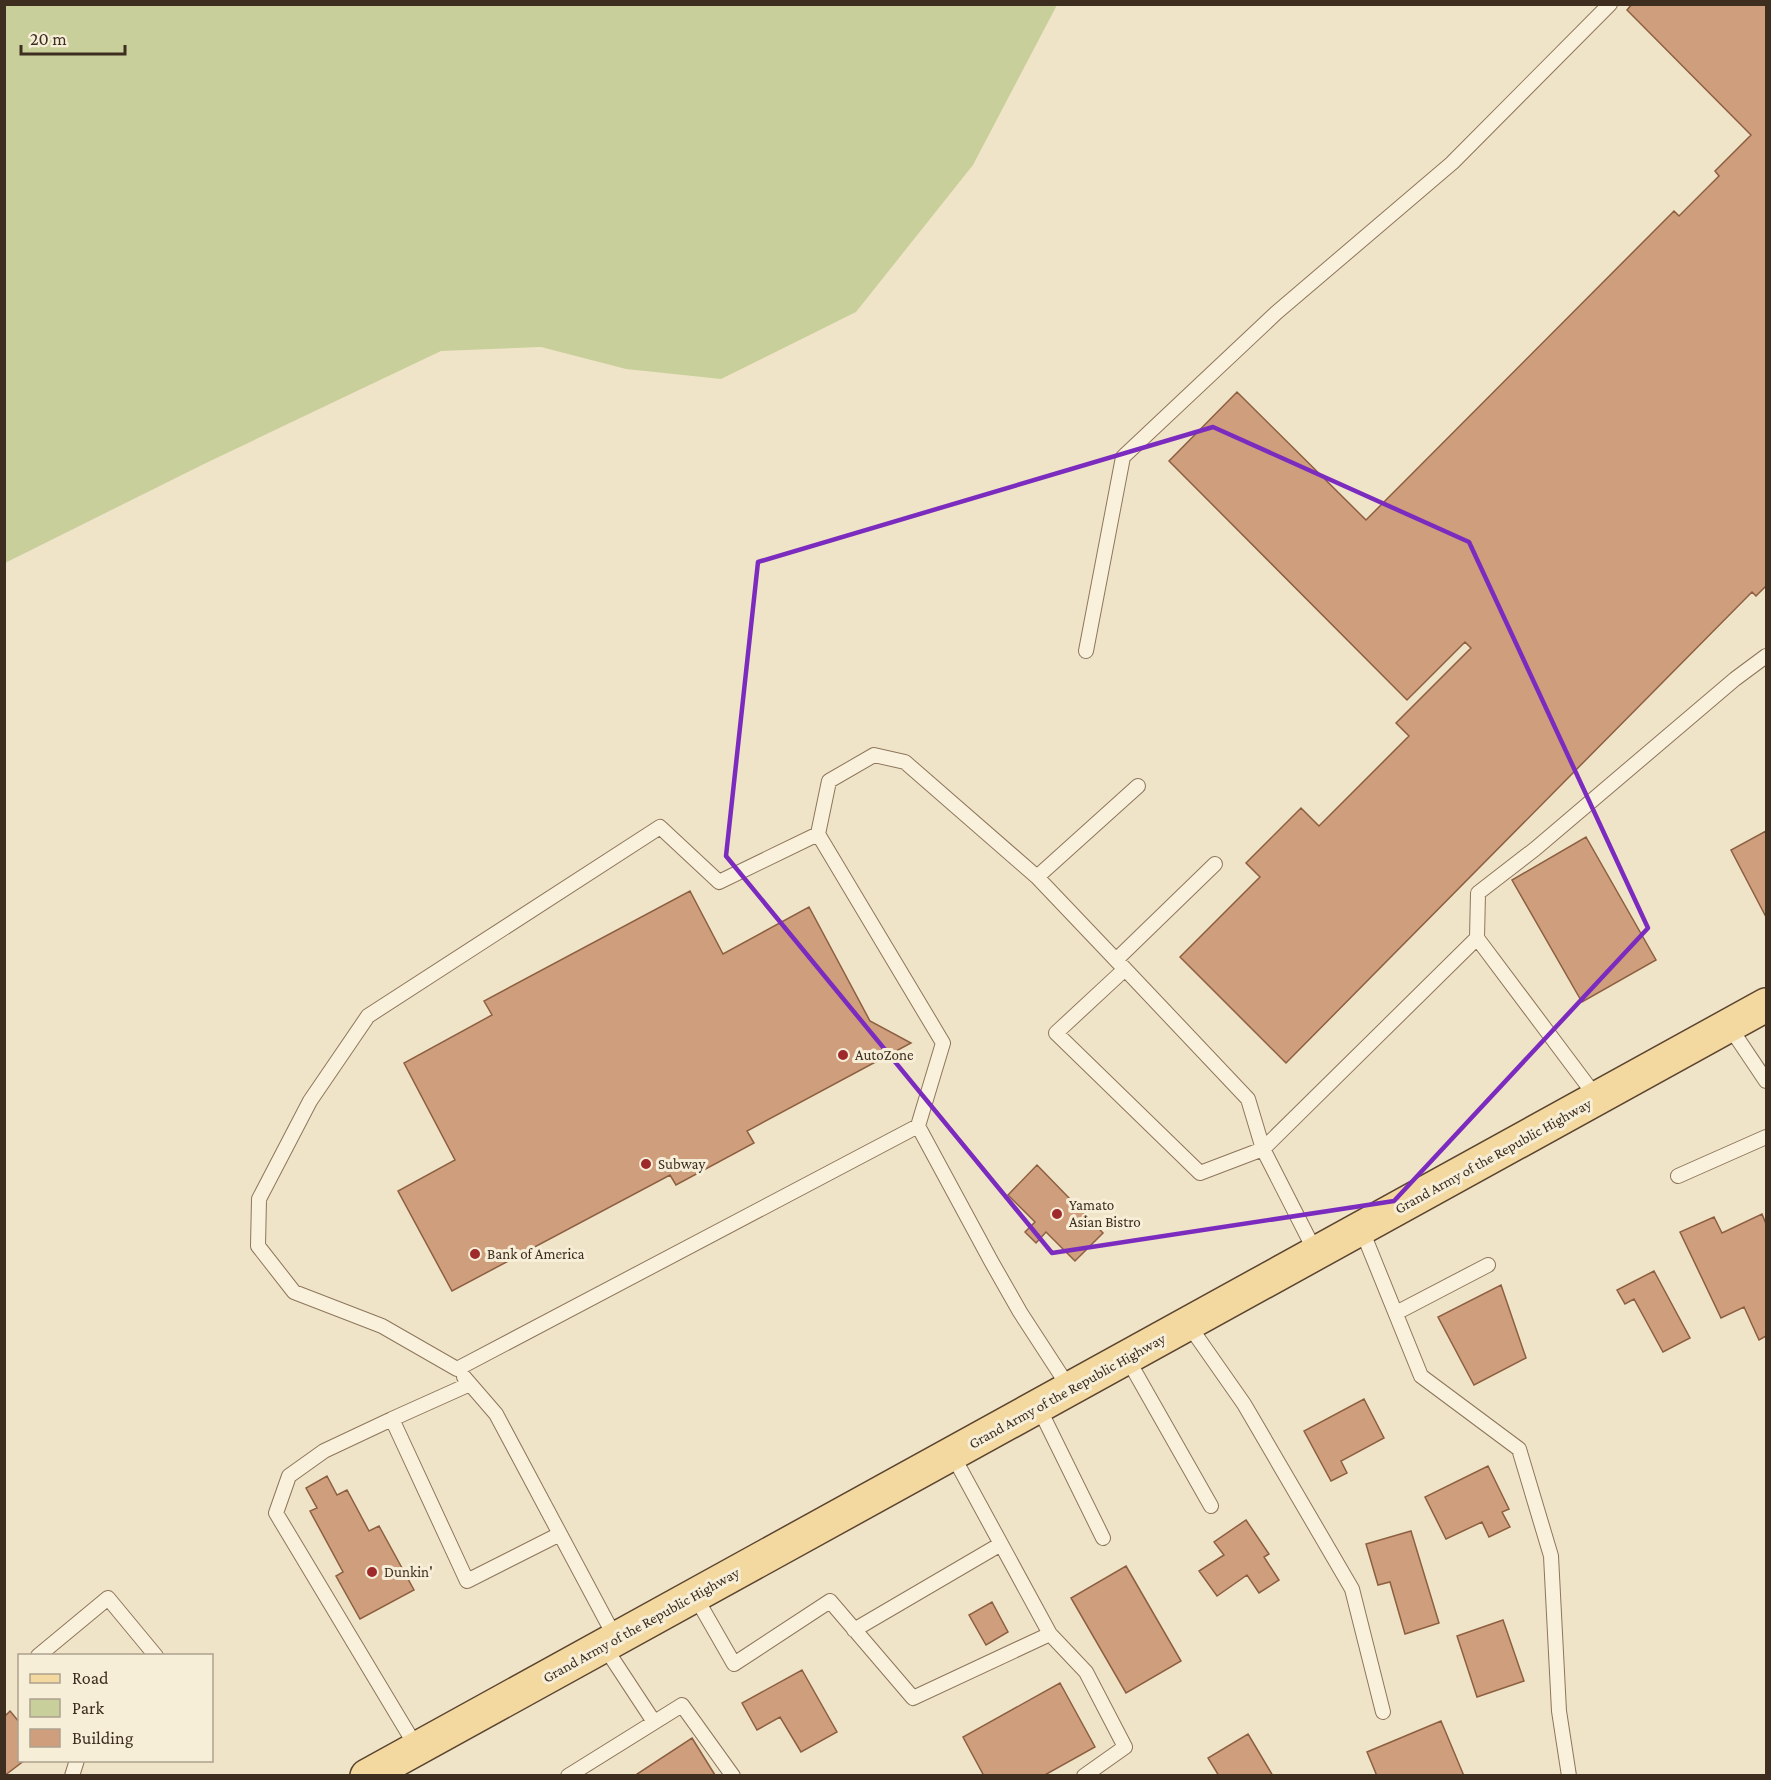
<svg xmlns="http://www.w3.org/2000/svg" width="1771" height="1780" font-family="'Crimson Pro',serif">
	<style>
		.green { fill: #c9cf9b }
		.building { fill: #cf9f7d; stroke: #8d5f41; stroke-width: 1.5 }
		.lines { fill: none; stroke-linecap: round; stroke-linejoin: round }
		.lane-casing { stroke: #8d765c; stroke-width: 16 }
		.primary-casing { stroke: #5b4430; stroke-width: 36 }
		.lane { stroke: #faf1dc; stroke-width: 14 }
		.primary { stroke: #f3d9a0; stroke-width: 33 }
		.marked { fill: none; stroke: #7b2cbf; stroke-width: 4.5; stroke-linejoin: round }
		.poi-dot { fill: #9e2a2b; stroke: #f7eed8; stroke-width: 2 }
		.labels { text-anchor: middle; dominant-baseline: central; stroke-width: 6; stroke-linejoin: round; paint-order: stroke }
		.poi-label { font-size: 15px; fill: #3d2e20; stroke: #f7eed8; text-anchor: start }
		.street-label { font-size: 15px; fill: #3d2e20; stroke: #f7eed8 }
	</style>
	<rect width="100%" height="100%" fill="#f0e4c8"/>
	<path class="green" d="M 5,4 L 1057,4 L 1057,5 L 973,165 L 856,312 L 721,379 L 626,369 L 541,347 L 441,351 L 206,463 L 5,563 Z"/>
	<path class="building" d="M 1632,4 L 1766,4 L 1766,586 L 1756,596 L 1752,592 L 1286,1063 L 1180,957 L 1260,877 L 1246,863 L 1301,808 L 1319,826 L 1409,736 L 1396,723 L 1471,648 L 1465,642 L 1407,700 L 1169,461 L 1237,392 L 1366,520 L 1674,211 L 1679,216 L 1719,176 L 1715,171 L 1751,135 L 1627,10 Z
		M 1766,831 L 1766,917 L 1731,850 Z
		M 1586,837 L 1656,960 L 1582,1002 L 1512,880 Z
		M 690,891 L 723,954 L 809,907 L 870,1021 L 911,1043 L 747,1131 L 754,1143 L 676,1185 L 670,1175 L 452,1291 L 398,1191 L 455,1160 L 404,1063 L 492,1015 L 484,1001 Z
		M 1037,1165 L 1103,1233 L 1075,1261 L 1046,1232 L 1036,1243 L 1025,1232 L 1035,1222 L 1008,1195 Z
		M 1762,1214 L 1766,1224 L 1766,1336 L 1759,1340 L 1744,1307 L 1721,1318 L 1680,1232 L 1714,1217 L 1722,1233 Z
		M 1654,1271 L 1690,1338 L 1663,1352 L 1634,1299 L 1625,1304 L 1617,1290 Z
		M 1501,1285 L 1526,1358 L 1474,1385 L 1438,1317 Z
		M 1364,1399 L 1384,1438 L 1341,1461 L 1347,1473 L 1331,1481 L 1304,1431 Z
		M 1488,1466 L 1509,1509 L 1502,1512 L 1510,1527 L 1489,1537 L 1482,1522 L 1446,1539 L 1425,1497 Z
		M 327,1476 L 337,1495 L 347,1490 L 369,1531 L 379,1526 L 414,1590 L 360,1619 L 336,1576 L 343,1572 L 310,1511 L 317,1508 L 306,1488 Z
		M 1246,1520 L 1269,1554 L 1264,1557 L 1279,1580 L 1259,1593 L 1247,1575 L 1217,1596 L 1199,1571 L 1224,1555 L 1214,1542 Z
		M 1411,1531 L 1439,1623 L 1405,1634 L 1390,1582 L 1378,1585 L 1366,1544 Z
		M 1126,1566 L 1181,1661 L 1126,1693 L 1071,1598 Z
		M 992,1602 L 1008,1632 L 986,1645 L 969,1615 Z
		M 1503,1620 L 1524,1681 L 1477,1697 L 1457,1636 Z
		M 802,1670 L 837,1732 L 801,1752 L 780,1717 L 757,1730 L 742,1703 Z
		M 1060,1683 L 1095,1747 L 1043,1776 L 984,1776 L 963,1737 Z
		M 10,1711 L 20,1723 L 20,1760 L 25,1760 L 4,1776 L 4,1712 L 6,1715 Z
		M 1441,1721 L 1464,1776 L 1377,1776 L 1367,1752 Z
		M 1248,1734 L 1273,1776 L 1219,1776 L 1208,1758 Z
		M 692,1738 L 715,1775 L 713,1776 L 634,1776 Z"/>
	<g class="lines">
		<g class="lane-casing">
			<path id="lane" d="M 1086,651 L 1123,457 L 1276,313 L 1452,163 L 1610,4
				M 818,834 L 829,781 L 874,755 L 905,762 L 1037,877
				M 1477,938 L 1597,1098
				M 1116,960 L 1215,864
				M 1125,969 L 1056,1033 L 1200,1173 L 1263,1149 L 1248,1099 L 1125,969 L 1116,960 L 1037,877 L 1138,786
				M 1729,1026 L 1766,1081
				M 918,1126 L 457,1369 L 382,1326 L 294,1292 L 258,1246 L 259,1199 L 310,1101 L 368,1016 L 660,827 L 719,882 L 818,834 L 943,1043 L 918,1126 L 991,1261 L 1020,1312 L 1070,1389
				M 1678,1176 L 1766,1137
				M 1361,1228 L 1421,1376 L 1519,1449 L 1551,1556 L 1559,1711 L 1569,1776
				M 1316,1253 L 1263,1149 L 1477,938 L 1478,893 L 1535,849 L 1735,679 L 1766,656
				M 1396,1313 L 1488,1265
				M 1188,1324 L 1244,1404 L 1352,1589 L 1383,1712
				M 1127,1358 L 1211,1506
				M 464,1377 L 496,1414 L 616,1639
				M 470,1384 L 392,1419 L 467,1581 L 560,1534
				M 1038,1406 L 1103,1538
				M 392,1419 L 324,1451 L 289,1476 L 276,1513 L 417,1748
				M 695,1596 L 734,1664 L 830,1601 L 913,1698 L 1050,1634 L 952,1454
				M 854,1630 L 1001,1544
				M 1050,1634 L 1086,1672 L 1125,1747 L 1084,1776
				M 604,1646 L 654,1722
				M 38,1656 L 108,1598 L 156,1656
				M 72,1776 L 77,1760
				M 568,1776 L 682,1705 L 733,1776"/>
		</g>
		<g class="primary-casing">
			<path id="primary" d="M 367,1776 L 1766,1005"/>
		</g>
		<use href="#lane" class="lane"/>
		<use href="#primary" class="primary"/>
	</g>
	<path class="marked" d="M 1213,427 L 1469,542 L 1648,928 L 1394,1201 L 1052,1253 L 726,856 L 758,562 Z"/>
	<g class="poi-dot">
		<circle cx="843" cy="1055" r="6"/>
		<circle cx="646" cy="1164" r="6"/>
		<circle cx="1057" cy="1214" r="6"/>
		<circle cx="475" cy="1254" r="6"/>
		<circle cx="372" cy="1572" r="6"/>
	</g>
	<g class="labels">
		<g class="poi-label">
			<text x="855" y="1055">AutoZone</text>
			<text x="658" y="1164">Subway</text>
			<text x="1069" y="1205">Yamato<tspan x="1069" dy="17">Asian Bistro</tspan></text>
			<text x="487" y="1254">Bank of America</text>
			<text x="384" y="1572">Dunkin'</text>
		</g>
		<g class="street-label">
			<text transform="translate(1493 1156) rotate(-29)">Grand Army of the Republic Highway</text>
			<text transform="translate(1067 1391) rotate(-29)">Grand Army of the Republic Highway</text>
			<text transform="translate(641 1625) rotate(-29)">Grand Army of the Republic Highway</text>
		</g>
	</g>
	<rect width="1771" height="1780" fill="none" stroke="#3d2e20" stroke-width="12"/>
	<rect x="18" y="1654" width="195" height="108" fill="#f7eed8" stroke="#ada18e" stroke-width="1.5"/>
	<rect x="30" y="1674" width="30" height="9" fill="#f3d9a0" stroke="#ada18e" stroke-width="1.5"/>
	<text x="72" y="1684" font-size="18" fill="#3d2e20">Road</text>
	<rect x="30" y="1699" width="30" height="18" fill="#c9cf9b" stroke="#ada18e" stroke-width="1.5"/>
	<text x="72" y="1714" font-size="18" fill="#3d2e20">Park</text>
	<rect x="30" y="1729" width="30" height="18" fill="#cf9f7d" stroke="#ada18e" stroke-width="1.5"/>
	<text x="72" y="1744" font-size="18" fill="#3d2e20">Building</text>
	<path d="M21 45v9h104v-9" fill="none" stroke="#3d2e20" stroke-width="3"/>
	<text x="30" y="45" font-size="18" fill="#3d2e20" stroke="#f7eed8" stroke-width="4.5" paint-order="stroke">20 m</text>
</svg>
